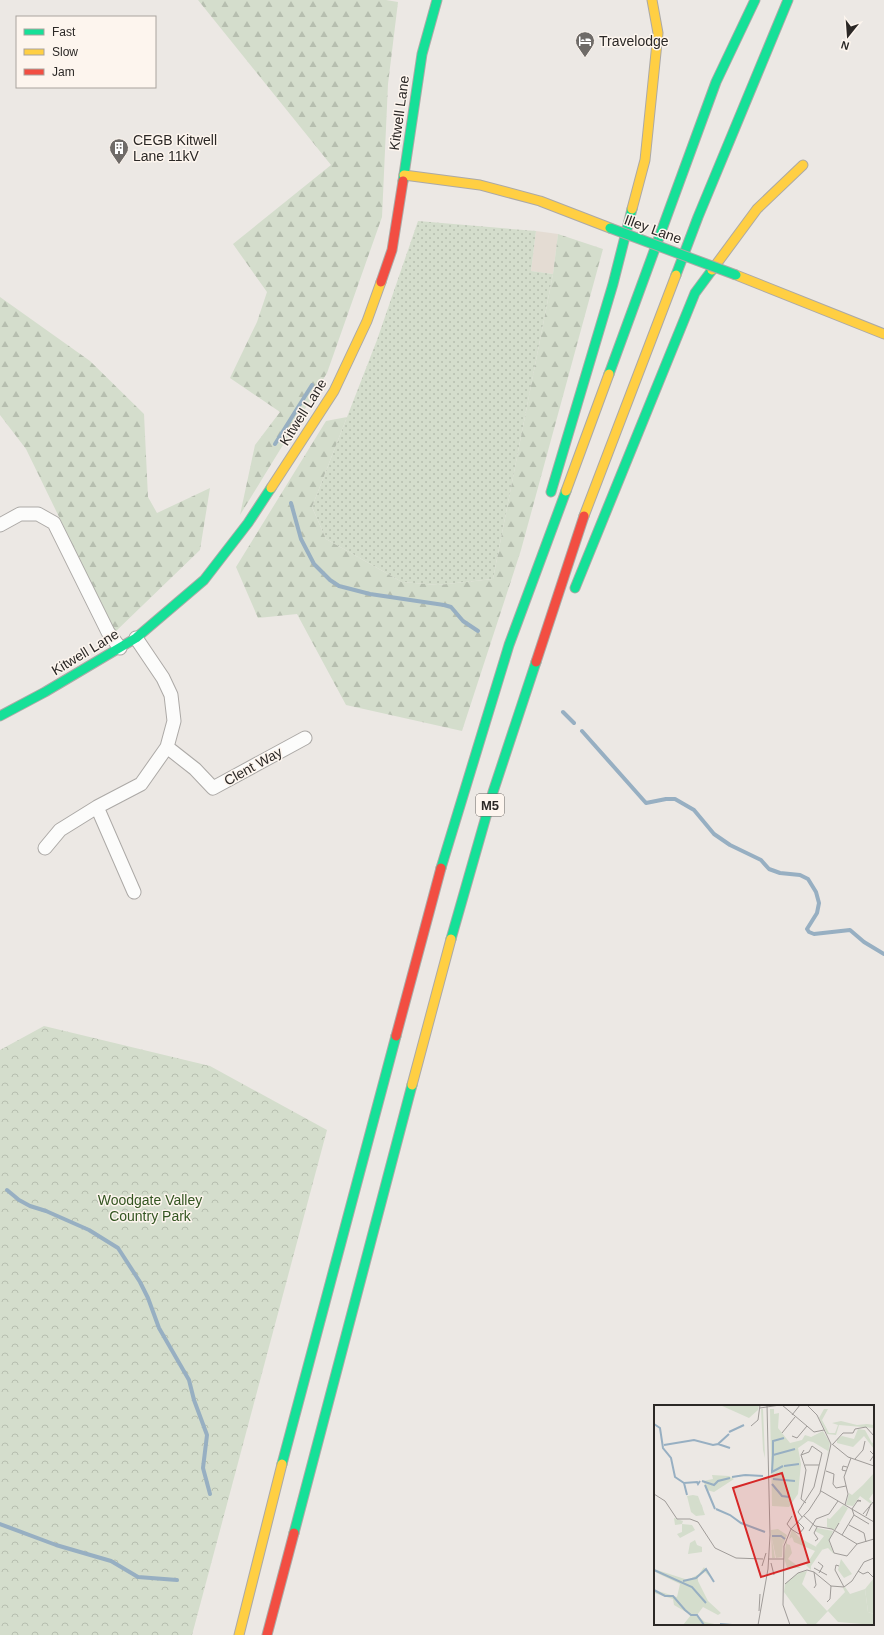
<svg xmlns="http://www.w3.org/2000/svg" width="884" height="1635" font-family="Arial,sans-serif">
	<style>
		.built { fill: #e4dcd3 }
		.grass { fill: url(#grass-dots) }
		.forest { fill: url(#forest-firs) }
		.park { fill: url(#park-crowns) }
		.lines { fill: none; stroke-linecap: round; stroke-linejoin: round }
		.stream { stroke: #97afc2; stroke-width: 4 }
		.street-casing { stroke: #aca9a6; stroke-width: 15 }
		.fast-casing { stroke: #aca9a6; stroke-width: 11 }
		.slow-casing { stroke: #aca9a6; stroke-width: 11 }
		.jam-casing { stroke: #aca9a6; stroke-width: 11 }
		.street { stroke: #fcfcfb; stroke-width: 13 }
		.fast { stroke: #16e098; stroke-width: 9 }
		.slow { stroke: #ffcf43; stroke-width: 9 }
		.jam { stroke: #f24e42; stroke-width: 9 }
		.fast-bridge-casing { stroke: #aca9a6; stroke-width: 11; stroke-linecap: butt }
		.fast-bridge { stroke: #16e098; stroke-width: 9 }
		.labels { text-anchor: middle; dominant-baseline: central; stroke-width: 3; stroke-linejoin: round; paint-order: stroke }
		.shield { fill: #fdf5ee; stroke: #6a6662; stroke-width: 1 }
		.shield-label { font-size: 13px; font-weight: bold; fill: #2b2826 }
		.poi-label { font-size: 14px; fill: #2b2826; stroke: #fdf5ee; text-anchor: start }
		.street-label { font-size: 14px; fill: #2b2826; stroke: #fdf5ee }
		.park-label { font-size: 14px; fill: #335521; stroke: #fdf5ee }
		.inset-river { fill: none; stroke: #97afc2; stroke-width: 2 }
		.inset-road { fill: none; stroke: #9f9b98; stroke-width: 1 }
		.view { fill: #d62828; fill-opacity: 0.15; stroke: #d62828; stroke-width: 2 }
		.inset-edge { fill: none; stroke: #2b2826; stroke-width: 2 }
	</style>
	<defs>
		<pattern id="grass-dots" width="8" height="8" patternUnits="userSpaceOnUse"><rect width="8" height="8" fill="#d4ddcc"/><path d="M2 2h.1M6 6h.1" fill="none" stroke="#b6beaf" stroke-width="1.8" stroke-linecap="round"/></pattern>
		<pattern id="forest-firs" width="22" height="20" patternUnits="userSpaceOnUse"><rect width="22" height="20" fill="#d4ddcc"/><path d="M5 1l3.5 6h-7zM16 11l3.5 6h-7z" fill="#b6beaf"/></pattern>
		<pattern id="park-crowns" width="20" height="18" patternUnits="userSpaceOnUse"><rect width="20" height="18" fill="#d4ddcc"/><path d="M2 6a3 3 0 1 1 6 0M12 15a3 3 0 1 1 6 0" fill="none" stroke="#b6beaf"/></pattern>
	</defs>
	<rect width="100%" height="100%" fill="#ece8e4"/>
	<path class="built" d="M 536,231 L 558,234 L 553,274 L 531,271 Z"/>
	<path class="grass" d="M 418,221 L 536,231 L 531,271 L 553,274 L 493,579 L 438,585 L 402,582 L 326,539 L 312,507 L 377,340 Z"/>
	<path class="forest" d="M 198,0 L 386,0 L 398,2 L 388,84 L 382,217 L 327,373 L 240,515 L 255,445 L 280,412 L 230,378 L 257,322 L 267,292 L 233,244 L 331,165 Z
		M 558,234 L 603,249 L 521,550 L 462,731 L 346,705 L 297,614 L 258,618 L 236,567 L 326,421 L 347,417 L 312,507 L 326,539 L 402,582 L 438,585 L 493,579 L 553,274 Z
		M 0,297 L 90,361 L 144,414 L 148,497 L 157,513 L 210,488 L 200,550 L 115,632 L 26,449 L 0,415 Z"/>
	<path class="park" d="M 44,1026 L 210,1066 L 327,1130 L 192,1635 L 0,1635 L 0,1050 Z"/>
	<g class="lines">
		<path class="stream" d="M 275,444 L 312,385
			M 291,503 L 301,539 L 314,564 L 330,580 L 339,586 L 370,594 L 444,605 L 451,607 L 463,621 L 478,631
			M 563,712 L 574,723
			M 582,731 L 646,803 L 666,799 L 675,799 L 694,810 L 714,834 L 730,845 L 761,860 L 769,869 L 780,873 L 800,875 L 808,879 L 816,892 L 819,903 L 817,913 L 807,929 L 809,932 L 814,934 L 850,930 L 864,942 L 884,954
			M 7,1190 L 19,1200 L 30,1206 L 46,1211 L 89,1230 L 118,1248 L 140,1282 L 148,1298 L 159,1328 L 189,1380 L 194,1400 L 207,1435 L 203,1468 L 210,1494
			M 0,1524 L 56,1545 L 111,1561 L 138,1577 L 177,1580"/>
		<g class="street-casing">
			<path id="street" d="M 0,525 L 20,514 L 38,514 L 54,523 L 108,632 L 120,648
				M 167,747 L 195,769 L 213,788 L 305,738
				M 97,807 L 134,892
				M 45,848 L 60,830 L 97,807 L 141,784 L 167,747 L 174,721 L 171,695 L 163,678 L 136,638"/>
		</g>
		<g class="fast-casing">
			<path id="fast" d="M 403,181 L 422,54 L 437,0
				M 676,275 L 698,217 L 788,0
				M 609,374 L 716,82 L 755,0
				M 551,492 L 613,284 L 632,209
				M 575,588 L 695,293 L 712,270
				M 0,716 L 45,692 L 136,638 L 204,580 L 248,523 L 271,488
				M 441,868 L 509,645 L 566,491
				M 451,939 L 493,792 L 536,662
				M 282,1464 L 396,1036
				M 294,1533 L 412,1085"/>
		</g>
		<g class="slow-casing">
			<path id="slow" d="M 404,175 L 480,185 L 540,201 L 610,228
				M 632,209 L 645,160 L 658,33 L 652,0
				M 712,270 L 757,209 L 803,165
				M 736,275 L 884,334
				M 271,488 L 334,391 L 367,321 L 381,282
				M 566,491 L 609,374
				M 584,516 L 676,275
				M 412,1085 L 451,939
				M 239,1635 L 282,1464"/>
		</g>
		<g class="jam-casing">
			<path id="jam" d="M 381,282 L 392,250 L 403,181
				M 536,662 L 584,516
				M 396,1036 L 441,868
				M 267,1635 L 294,1533"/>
		</g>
		<use href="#street" class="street"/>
		<use href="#fast" class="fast"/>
		<use href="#slow" class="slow"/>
		<use href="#jam" class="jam"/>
		<g class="fast-bridge-casing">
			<path id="fast-bridge" d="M 610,228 L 736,275"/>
		</g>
		<use href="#fast-bridge" class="fast-bridge"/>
	</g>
	<defs>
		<g id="hotel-pin" transform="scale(1)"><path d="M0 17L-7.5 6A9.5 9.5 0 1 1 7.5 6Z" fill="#6f6b68" stroke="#fdf5ee"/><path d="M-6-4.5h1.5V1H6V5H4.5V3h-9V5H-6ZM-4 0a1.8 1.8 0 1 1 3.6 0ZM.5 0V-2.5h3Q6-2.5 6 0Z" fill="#fff"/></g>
		<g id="building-pin" transform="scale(1)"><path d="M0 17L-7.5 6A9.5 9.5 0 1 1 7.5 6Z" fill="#6f6b68" stroke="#fdf5ee"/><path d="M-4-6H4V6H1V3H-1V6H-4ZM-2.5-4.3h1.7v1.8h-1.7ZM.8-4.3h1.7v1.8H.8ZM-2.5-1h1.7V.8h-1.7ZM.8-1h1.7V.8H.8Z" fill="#fff"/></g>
	</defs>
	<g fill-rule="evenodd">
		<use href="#hotel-pin" x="585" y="41"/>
		<use href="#building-pin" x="119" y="148"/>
	</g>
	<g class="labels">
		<rect class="shield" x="476" y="794" width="28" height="22" rx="3"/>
		<g class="shield-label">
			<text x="490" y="805">M5</text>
		</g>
		<g class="poi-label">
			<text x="599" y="41">Travelodge</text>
			<text x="133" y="140">CEGB Kitwell<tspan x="133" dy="16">Lane 11kV</tspan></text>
		</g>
		<g class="street-label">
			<text transform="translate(399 113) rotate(-82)">Kitwell Lane</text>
			<text transform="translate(653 229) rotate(20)">Illey Lane</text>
			<text transform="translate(303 412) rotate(-58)">Kitwell Lane</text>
			<text transform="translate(85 652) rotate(-31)">Kitwell Lane</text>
			<text transform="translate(253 766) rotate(-29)">Clent Way</text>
		</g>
		<g class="park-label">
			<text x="150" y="1200">Woodgate Valley<tspan x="150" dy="16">Country Park</tspan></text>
		</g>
	</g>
	<g transform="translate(654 1405)">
		<rect width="220" height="220" fill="#ece8e4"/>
		<path d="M 66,0 L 105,0 L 104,5 L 95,13 ZM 20,113 L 29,116 L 28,119 L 38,120 L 41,125 L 26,133 L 23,129 L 28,127 L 28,119 L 21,120 ZM 123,132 L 129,134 L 128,152 L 122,153 L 118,134 ZM 41,135 L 43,140 L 48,142 L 48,147 L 34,149 L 36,138 ZM 153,166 L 148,179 L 173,206 L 191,187 L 189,183 L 191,182 L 196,189 L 211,184 L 214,207 L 220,209 L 220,220 L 184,217 L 174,206 L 161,220 L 154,220 L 130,187 L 131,179 L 144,168 Z" fill="#d4ddcc"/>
		<path d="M 107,4 L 109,4 L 111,53 L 109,45 ZM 170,4 L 174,4 L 168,15 L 175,28 L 181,28 L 184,20 L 178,18 L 187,16 L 203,20 L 213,19 L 220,20 L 220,23 L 185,20 L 182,30 L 173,29 L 165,13 ZM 204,24 L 211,25 L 218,38 L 220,37 L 220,44 L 210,31 L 199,42 L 183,38 L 183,34 L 188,31 L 200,34 ZM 58,70 L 75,71 L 80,74 L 60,87 L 53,85 L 49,76 L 59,74 ZM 124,124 L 133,130 L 129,140 L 128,133 L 118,134 L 121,153 L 118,153 L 117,125 ZM 138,124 L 146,133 L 168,145 L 157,161 L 157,165 L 152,160 L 161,146 L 140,137 L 138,132 L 135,134 ZM 133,133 L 133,139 L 136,140 L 138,148 L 134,154 L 147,163 L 133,163 L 130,152 ZM 50,162 L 57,173 L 51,167 L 44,172 L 44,176 L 54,196 L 67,208 L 64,210 L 49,202 L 43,210 L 51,217 L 65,220 L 29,220 L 37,210 L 20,200 L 19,194 L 0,188 L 1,185 L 23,192 L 26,179 L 3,168 L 0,164 L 34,175 L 45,169 Z" fill="#d4ddcc"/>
		<path d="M 116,4 L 120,4 L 120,9 L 125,8 L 124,23 L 136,38 L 148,35 L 151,30 L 157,32 L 169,26 L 176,38 L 173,54 L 174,46 L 159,37 L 154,36 L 144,43 L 147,59 L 144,89 L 135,102 L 118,101 ZM 220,68 L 220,87 L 215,94 L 218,97 L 217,99 L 206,91 L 199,101 L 192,100 L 195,88 L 198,90 L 209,80 ZM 39,90 L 44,91 L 51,110 L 42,111 L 37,107 L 33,91 ZM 189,100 L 194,103 L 186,117 L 180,125 L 173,122 L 173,113 L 176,114 ZM 163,123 L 179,126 L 175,137 L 180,149 L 174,143 L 164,146 L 162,141 L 170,131 L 161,126 ZM 220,173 L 220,209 L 214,207 L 211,184 Z" fill="#d4ddcc"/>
		<path d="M37.5 103a5.5 5.5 0 1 1 11 0a5.5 5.5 0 1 1-11 0ZM 187,154 L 198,169 L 190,173 L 184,165 Z" fill="#d4ddcc"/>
		<path class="inset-river" d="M 0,19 L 6,23 L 9,43 L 17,53 L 21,72 L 30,78 L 43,77 L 44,79 L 46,76M 75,27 L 90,20M 64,39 L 76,43M 10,40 L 40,35 L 59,40 L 64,39 L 75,29M 119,50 L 119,36 L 130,33M 129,61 L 118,67 L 119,50 L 141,44M 130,61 L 145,59M 91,70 L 109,71M 78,72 L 91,70M 119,74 L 141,76M 48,76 L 60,80 L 64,76 L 76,73M 30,78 L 33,90M 118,79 L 128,91 L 135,92M 51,80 L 61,104M 62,104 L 76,110 L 87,118 L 111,127M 118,131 L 127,131 L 131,134M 0,165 L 38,182 L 52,198M 29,176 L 42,173 L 52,164 L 60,177M 0,185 L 11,191 L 19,191 L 31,205 L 37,210 L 43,210 L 50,220M 66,219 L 78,220"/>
		<path class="inset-road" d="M 128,0 L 160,27 L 170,25M 153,0 L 163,10 L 177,39M 106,3 L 126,0M 138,10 L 146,0M 97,21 L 104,15 L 106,0M 128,28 L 141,12M 138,31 L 143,33 L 153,21M 178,39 L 194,52 L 220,61M 179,39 L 189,28 L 199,28 L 201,24 L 212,22 L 220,31M 150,45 L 147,50 L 152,65 L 147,94 L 152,98M 216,46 L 220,50 L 216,56M 147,50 L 155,47 L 158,41 L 168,48 L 160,82 L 144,107 L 148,112M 201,54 L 209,45 L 211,36M 151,60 L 165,60M 172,66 L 180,69 L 179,79 L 182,83 L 192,81M 192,66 L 188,65 L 189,61 L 193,62M 167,86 L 220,117M 0,89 L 11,96 L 23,114 L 36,114 L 44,117 L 61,143 L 82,153 L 109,154M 191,100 L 194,89 L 190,72 L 197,53M 209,109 L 220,96M 200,110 L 215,119M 150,111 L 161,121 L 178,124 L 203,139 L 220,134M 212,111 L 217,99M 185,118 L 175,135 L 180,148 L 193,151 L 203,139M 195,120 L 210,128 L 212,137M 137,124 L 145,129 L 150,123 L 144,117M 137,124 L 133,119 L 138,111M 155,126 L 162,114 L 175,109 L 184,96M 188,130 L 200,110 L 198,104 L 204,95 L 207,96 L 203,96M 161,136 L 164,134 L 160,128 L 163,122M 114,154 L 130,154M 164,157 L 169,161 L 165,168M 117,158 L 120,170M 108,161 L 112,148M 185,161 L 182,160 L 181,165 L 190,182M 160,163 L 173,170M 204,166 L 209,169 L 214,167 L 219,172M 131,179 L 144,168 L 153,165 L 160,167 L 177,181 L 190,182 L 198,176 L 210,157 L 220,153M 160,183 L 162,180 L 160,167M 173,197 L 176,194 L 177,181M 105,206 L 106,189M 104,220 L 114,164 L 116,130 L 113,0M 136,220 L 129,200 L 130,141 L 137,124 L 155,105 L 166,88 L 177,39"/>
		<path class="view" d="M 128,68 L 155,157 L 107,172 L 79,83 Z"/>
		<rect width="220" height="220" class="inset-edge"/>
	</g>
	<rect x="16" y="16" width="140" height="72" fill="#fdf5ee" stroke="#a9a39e"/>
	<rect x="24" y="29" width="20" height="6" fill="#16e098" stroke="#a9a39e"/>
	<text x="52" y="36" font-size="12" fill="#2b2826">Fast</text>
	<rect x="24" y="49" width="20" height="6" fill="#ffcf43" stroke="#a9a39e"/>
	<text x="52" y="56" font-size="12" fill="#2b2826">Slow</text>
	<rect x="24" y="69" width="20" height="6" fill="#f24e42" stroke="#a9a39e"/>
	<text x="52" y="76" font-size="12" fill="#2b2826">Jam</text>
	<g transform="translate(848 36) rotate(197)" stroke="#fdf5ee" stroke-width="3" paint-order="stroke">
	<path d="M0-3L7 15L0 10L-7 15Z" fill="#2b2826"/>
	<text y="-6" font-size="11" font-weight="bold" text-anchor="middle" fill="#2b2826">N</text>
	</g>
</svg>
